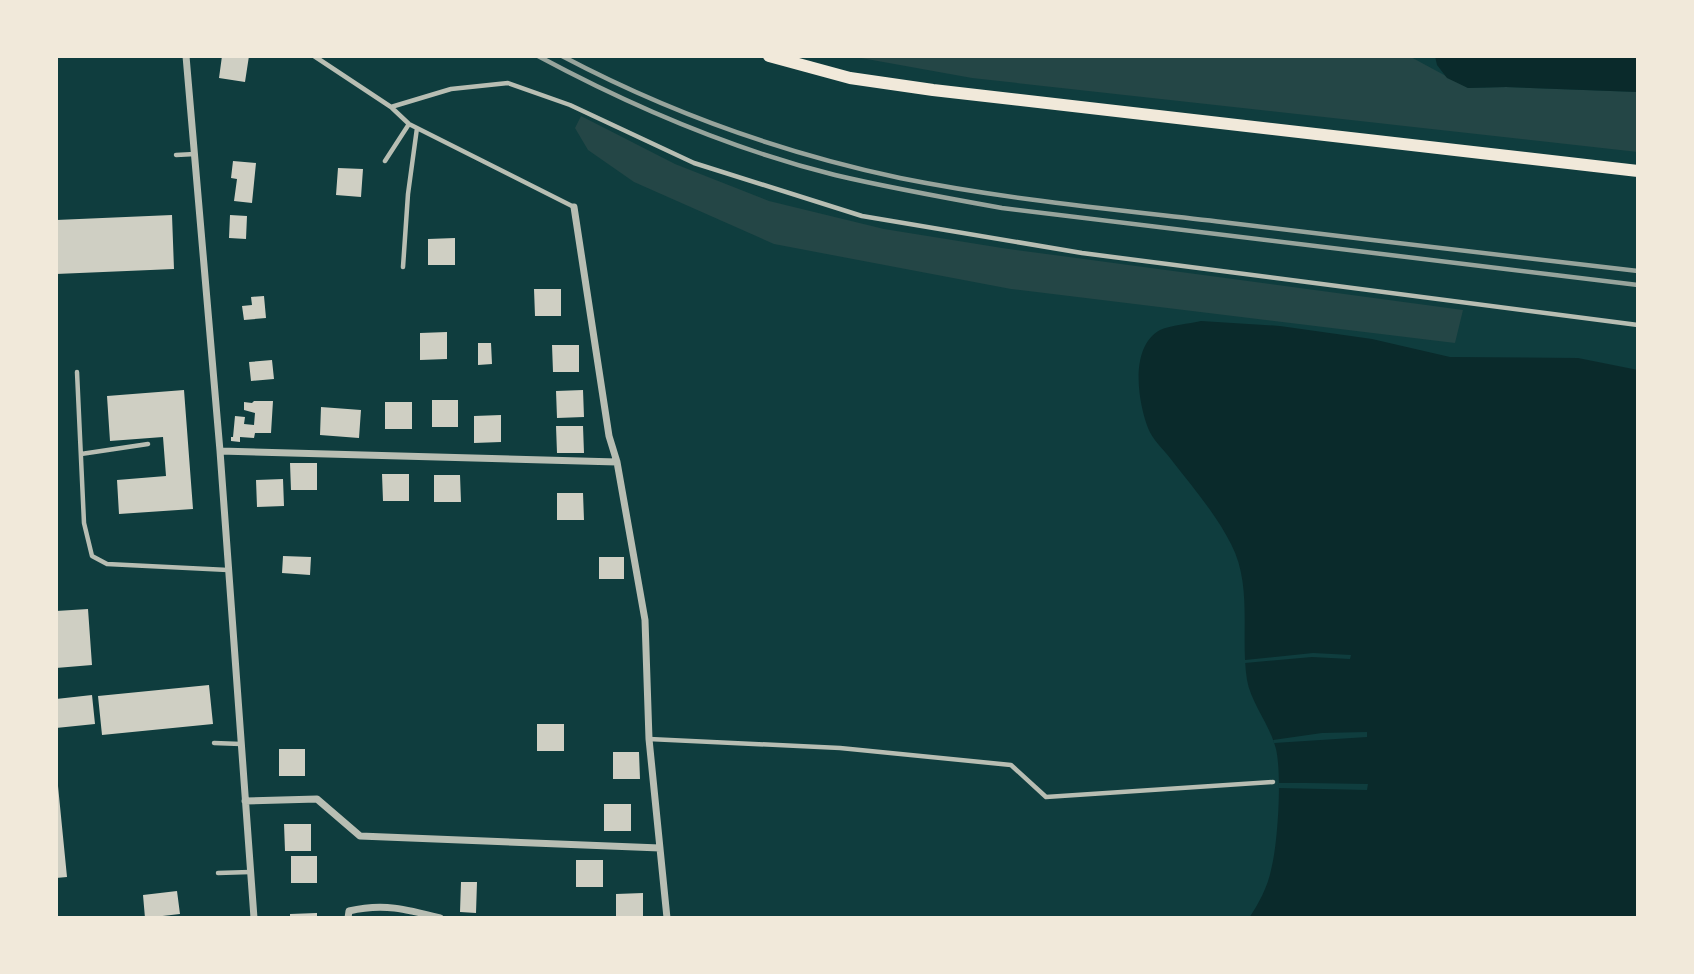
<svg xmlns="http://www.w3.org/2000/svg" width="1694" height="974" font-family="'Noto Sans',sans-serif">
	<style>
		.green { fill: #244646 }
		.water { fill: #0a2a2b }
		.pier { fill: #0f3d3e }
		.building { fill: #cfcfc3 }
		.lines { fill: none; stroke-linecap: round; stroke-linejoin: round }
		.service { stroke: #b8beb3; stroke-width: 4.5 }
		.minor { stroke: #b8beb3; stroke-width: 7 }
		.secondary { stroke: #f1e9da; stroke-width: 12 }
		.rail { stroke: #97a49c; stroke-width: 4.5 }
	</style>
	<rect width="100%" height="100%" fill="#0f3d3e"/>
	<path class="green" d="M 850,56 L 1409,56 L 1468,88 L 1506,87 L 1638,92 L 1638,152 L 972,78 Z
		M 581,116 L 675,164 L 769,201 L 884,229 L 1002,248 L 1463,310 L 1455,343 L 1011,289 L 774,244 L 634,182 L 588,150 L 575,128 Z"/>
	<path class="water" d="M 1435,56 L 1638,56 L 1638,92 L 1506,87 L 1468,88 L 1447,78 L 1437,65 Z
		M 1201,321 L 1280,326 L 1372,339 L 1450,357 L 1578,358 L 1638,370 L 1638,918 L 1249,918 C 1258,905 1268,886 1271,870 C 1278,844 1282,775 1276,749 C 1270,725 1251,703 1247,680 C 1240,636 1253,586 1231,544 C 1216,514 1191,485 1170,458 C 1163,449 1152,439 1148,428 C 1138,402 1129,347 1160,330 C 1171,325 1189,324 1201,321 Z"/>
	<path class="pier" d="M 1313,653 L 1351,655 L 1350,659 L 1312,657 L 1245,663 L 1245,660 Z
		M 1367,732 L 1367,737 L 1274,743 L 1273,740 L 1322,733 Z
		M 1279,783 L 1307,783 L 1368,784 L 1367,790 L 1278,788 Z"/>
	<path class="building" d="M 222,56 L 249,56 L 245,82 L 219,78 Z
		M 233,161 L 256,163 L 252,203 L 234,201 L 237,179 L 231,178 Z
		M 338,168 L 363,169 L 361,197 L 336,195 Z
		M 172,215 L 174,269 L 56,274 L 56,220 Z
		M 230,215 L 247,216 L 246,239 L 229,238 Z
		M 455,238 L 455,265 L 428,265 L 428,239 Z
		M 534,289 L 561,289 L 561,316 L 535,316 Z
		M 264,296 L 266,318 L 244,320 L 242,306 L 252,305 L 251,297 Z
		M 447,332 L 447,359 L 420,360 L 420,333 Z
		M 478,343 L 491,343 L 492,364 L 478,365 Z
		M 552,345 L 579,345 L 579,372 L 553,372 Z
		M 272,360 L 274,379 L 251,381 L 249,362 Z
		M 184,390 L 193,509 L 119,514 L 117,480 L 166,476 L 163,437 L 110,441 L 107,396 Z
		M 583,390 L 584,417 L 557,418 L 556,391 Z
		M 432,400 L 458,400 L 458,427 L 432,427 Z
		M 254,401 L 273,401 L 271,433 L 255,433 L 254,438 L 240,437 L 240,442 L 231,441 L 231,437 L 233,437 L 235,416 L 245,417 L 244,424 L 254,425 L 255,413 L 244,410 L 244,402 L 252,403 Z
		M 385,402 L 412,402 L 412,429 L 385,429 Z
		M 321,407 L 361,410 L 359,438 L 320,435 Z
		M 501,415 L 501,442 L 474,443 L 474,416 Z
		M 556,426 L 583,426 L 584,453 L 557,453 Z
		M 290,463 L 317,463 L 317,490 L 291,490 Z
		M 382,474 L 409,474 L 409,501 L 383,501 Z
		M 434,475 L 460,475 L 461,502 L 434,502 Z
		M 283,479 L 284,506 L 257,507 L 256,480 Z
		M 557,493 L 583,493 L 584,520 L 557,520 Z
		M 283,556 L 311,557 L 310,575 L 282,573 Z
		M 599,557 L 624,557 L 624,579 L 599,579 Z
		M 88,609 L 92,665 L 56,668 L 56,611 Z
		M 209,685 L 213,724 L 102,735 L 98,696 Z
		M 92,695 L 95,724 L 56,728 L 56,699 Z
		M 537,724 L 564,724 L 564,751 L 537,751 Z
		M 279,749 L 305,749 L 305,776 L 279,776 Z
		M 613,752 L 639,752 L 640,779 L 613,779 Z
		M 56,786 L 58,786 L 67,877 L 56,878 Z
		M 604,804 L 631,804 L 631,831 L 604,831 Z
		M 284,824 L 311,824 L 311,851 L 285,851 Z
		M 291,856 L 317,856 L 317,883 L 291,883 Z
		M 576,860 L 603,860 L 603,887 L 576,887 Z
		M 461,882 L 477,882 L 476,913 L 460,912 Z
		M 177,891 L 180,914 L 145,918 L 143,895 Z
		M 643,893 L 643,918 L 616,918 L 616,894 Z
		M 317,913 L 317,918 L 290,918 L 290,914 Z"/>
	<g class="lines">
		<path class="service" d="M 314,56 L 391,107 L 409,124 L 574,207
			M 391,107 L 451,89 L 508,83 L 570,105 L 694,163 L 862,216 L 1082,253 L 1638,325
			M 176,155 L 195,154
			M 385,161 L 409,124
			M 403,267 L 408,194 L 417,128
			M 77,372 L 84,523 L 92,556 L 107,564 L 228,570
			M 81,454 L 148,444
			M 649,739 L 840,748 L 1011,765 L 1046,797 L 1273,782
			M 214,743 L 241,744
			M 218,873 L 250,872"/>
		<path class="minor" d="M 186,56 L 220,451 L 254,918
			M 574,207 L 609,436 L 617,462 L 645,620 L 649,739 L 667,918
			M 220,451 L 617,462
			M 245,801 L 317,799 L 360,836 L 660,848
			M 348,918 L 349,911 C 383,903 406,909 440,918"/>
		<path class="secondary" d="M 769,56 L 850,78 L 933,90 L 1638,171"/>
		<path class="rail" d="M 538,56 C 631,106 731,149 835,175 C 890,188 946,198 1002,208 L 1638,285
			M 562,56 C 668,112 783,153 900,178 C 1009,200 1120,210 1230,223 C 1366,239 1502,256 1638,271"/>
	</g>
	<rect width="1694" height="974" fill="none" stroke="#f1e9da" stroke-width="116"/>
</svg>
